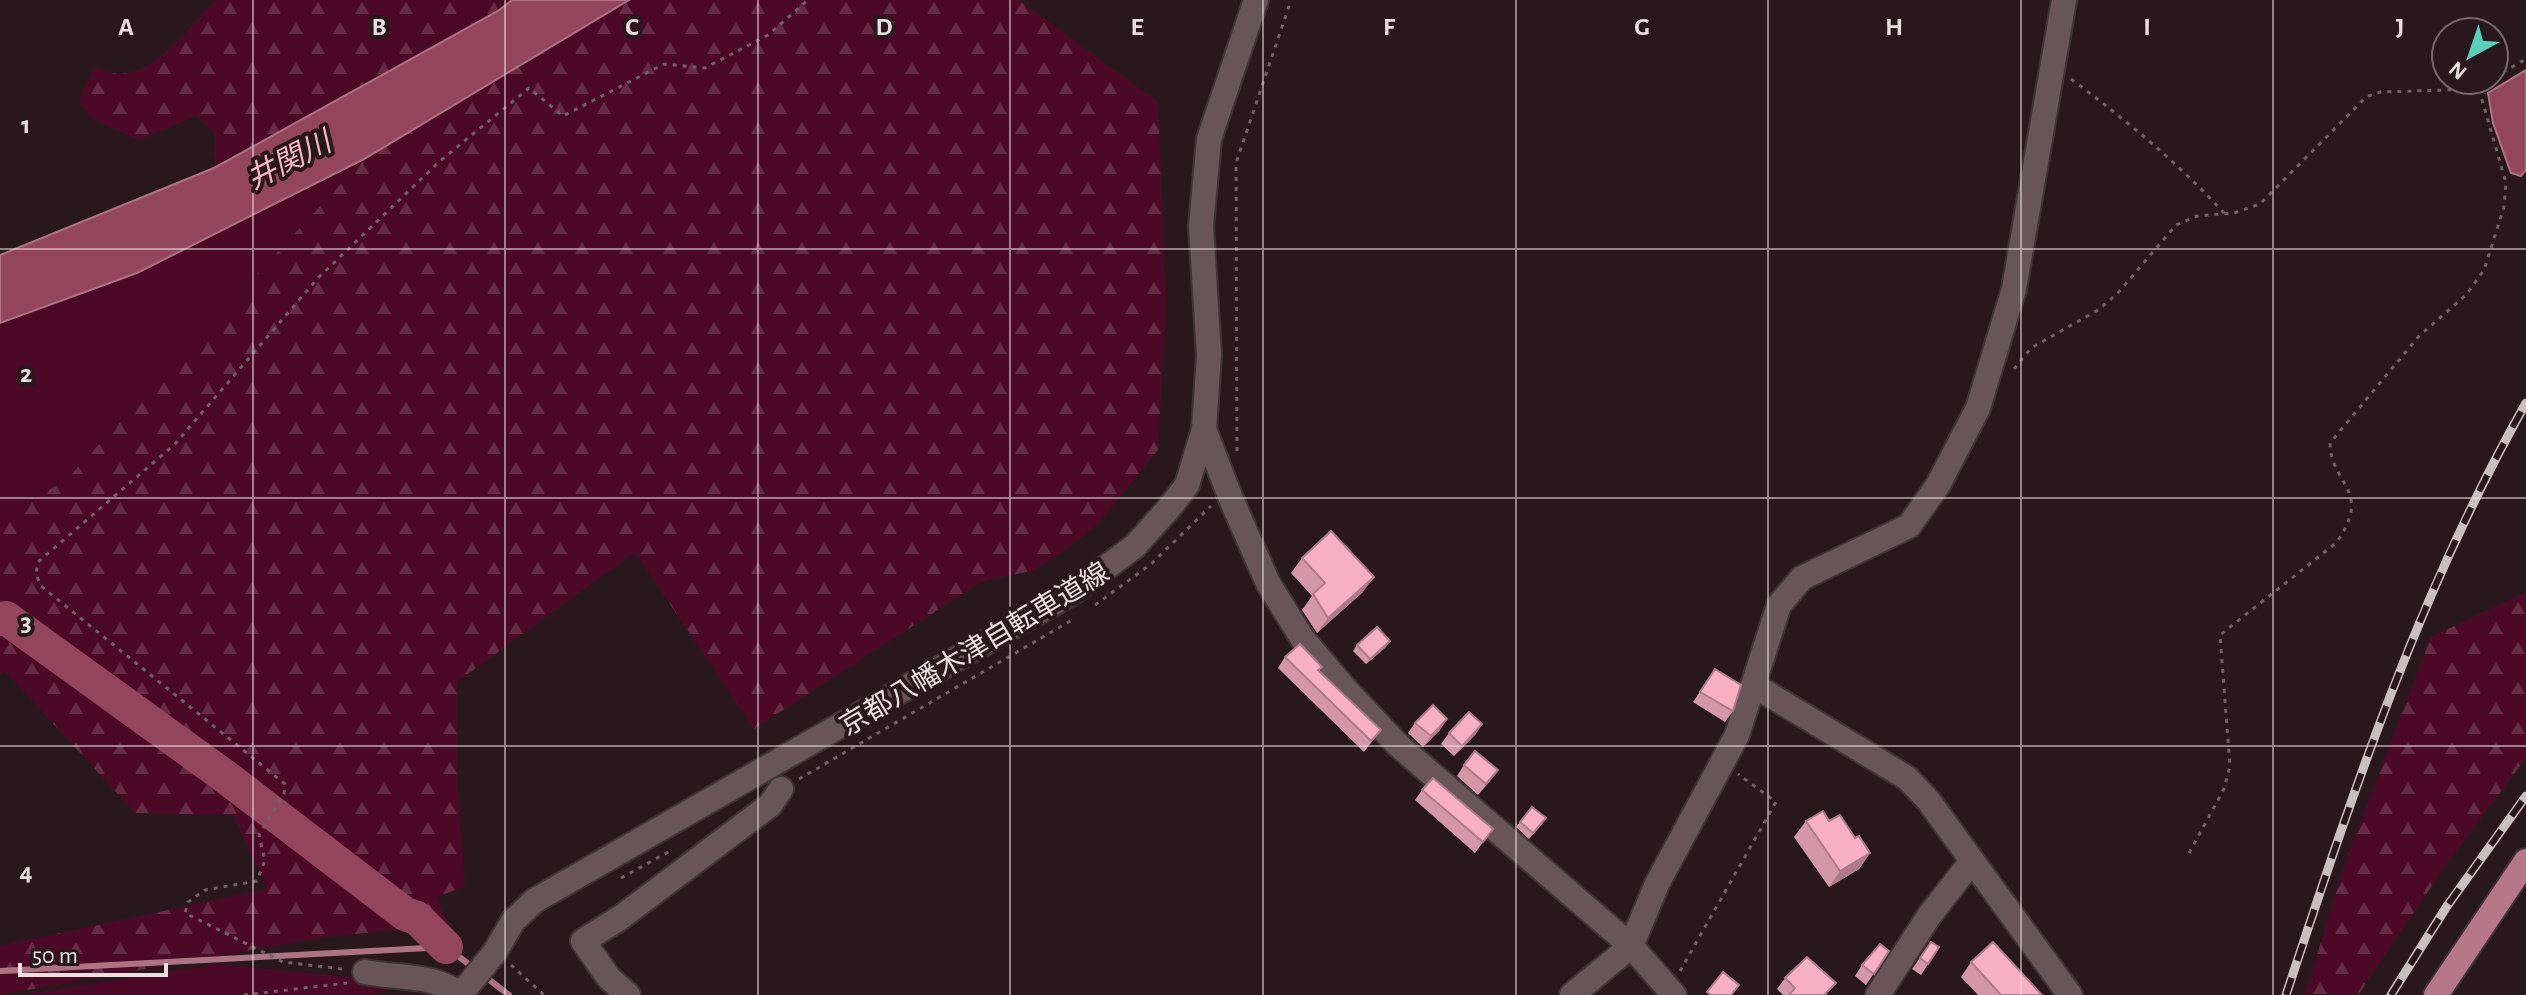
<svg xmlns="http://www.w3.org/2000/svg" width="2526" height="995" font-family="'Alegreya Sans','Noto Sans JP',sans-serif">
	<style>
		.green { fill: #4b0925 }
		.forest { fill: url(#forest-firs) }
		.water { fill: #93455e; stroke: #ad7385; stroke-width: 2 }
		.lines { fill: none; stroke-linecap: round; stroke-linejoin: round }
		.stream { stroke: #ad7385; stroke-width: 6 }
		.river { stroke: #93455e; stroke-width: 34 }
		.minor-casing { stroke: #403437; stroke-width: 28 }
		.major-casing { stroke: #403437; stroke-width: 28 }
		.path { stroke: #6f6165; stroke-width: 3; stroke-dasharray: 4 6; stroke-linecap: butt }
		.minor { stroke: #675559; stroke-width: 24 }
		.major { stroke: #b67788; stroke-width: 24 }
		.rail-casing { stroke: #c9bec0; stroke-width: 9 }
		.rail { stroke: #28181d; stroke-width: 6; stroke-dasharray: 18; stroke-linecap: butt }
		.wall { fill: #d497a8 }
		.shaded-wall { fill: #ad7b88 }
		.building { fill: #f7b0c3; stroke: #ad7b88; stroke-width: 2 }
		.grid { fill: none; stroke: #e9dee0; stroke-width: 2; stroke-opacity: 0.55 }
		.labels { text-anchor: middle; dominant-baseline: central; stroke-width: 8; stroke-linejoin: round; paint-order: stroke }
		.street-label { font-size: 28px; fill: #e9dee0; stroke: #28181d }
		.water-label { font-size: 30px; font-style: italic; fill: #f9b4c7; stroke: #28181d }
		.grid-label { font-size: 26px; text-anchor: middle; font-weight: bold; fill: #e9dee0; stroke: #28181d; stroke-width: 8; stroke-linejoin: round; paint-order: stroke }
	</style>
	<defs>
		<pattern id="forest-firs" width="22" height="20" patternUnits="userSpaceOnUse" patternTransform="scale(2)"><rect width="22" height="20" fill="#4b0925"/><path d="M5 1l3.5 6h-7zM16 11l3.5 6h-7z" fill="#652c44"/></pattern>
	</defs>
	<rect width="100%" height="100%" fill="#28181d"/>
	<path class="green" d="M 364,159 L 67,479 L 0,519 L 0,323 L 137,273 Z
		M 218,964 L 350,977 L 389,990 L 370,995 L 21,995 Z"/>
	<path class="forest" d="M 215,0 L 512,0 L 498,11 L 214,168 L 215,133 L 196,116 L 139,140 L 94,120 L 79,102 L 94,67 C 101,69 112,74 119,74 C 157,73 192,25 215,0 Z
		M 629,0 L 1019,0 L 1158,102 L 1166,305 L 1158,450 L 1098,524 L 1075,543 L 1035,570 L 981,582 L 754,729 L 635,552 L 457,682 L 457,783 L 465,886 L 437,897 L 448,924 L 319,938 L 0,995 L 0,946 L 267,889 L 233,815 L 135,813 L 5,671 L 0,675 L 0,519 L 67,479 L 364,159 Z
		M 2526,592 L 2526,758 L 2448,862 L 2358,995 L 2305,994 L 2348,854 L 2431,637 Z"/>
	<path class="water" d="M 512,0 L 629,0 L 364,159 L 137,273 L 0,323 L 0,255 L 214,168 L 498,11 Z
		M 2526,70 L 2526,170 L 2521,176 L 2511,173 L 2493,123 L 2488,93 Z"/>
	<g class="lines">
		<path class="stream" d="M 0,971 L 446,947 L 474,968
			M 483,975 L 509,995"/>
		<path class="river" d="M 0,619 L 6,618 L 223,775 L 405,914 L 417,918 L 446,947"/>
		<g class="minor-casing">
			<path id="minor" d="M 1256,0 L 1209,139 L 1201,226 L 1209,355 L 1204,429 L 1231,499 L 1268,583 L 1302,638 L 1347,691 L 1398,745 L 1631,946 L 1674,995
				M 1755,686 L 1907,778 L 1928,800 L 2070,995
				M 365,972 C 401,979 430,973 462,995
				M 461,994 L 495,952 L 513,921 L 534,901 L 1073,592 L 1135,546 L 1170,507 L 1187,485 L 1204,429
				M 628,995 L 609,978 L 583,941 L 620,918 L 770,805 L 781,789
				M 1572,995 L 1631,946 L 1657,884 L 1737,735 L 1779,605 L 1802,578 L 1909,526 L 1938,485 L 1978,408 L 2014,289 L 2064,0
				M 1878,995 L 1929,916 L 1972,861"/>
		</g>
		<g class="major-casing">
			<path id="major" d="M 2436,995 L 2526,861"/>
		</g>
		<path class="path" d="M 2494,77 L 2526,59
			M 2071,79 C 2127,121 2176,161 2224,213
			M 2014,369 L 2031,348 L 2098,310 L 2117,294 L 2176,225 L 2197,216 L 2234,213 L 2260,204 L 2366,97 L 2380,92 L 2479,89
			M 1237,451 L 1236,163 L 1291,0
			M 1095,605 L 1151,564 L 1211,506
			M 799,779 L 1072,620
			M 2189,853 L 2224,789 L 2230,766 L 2220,635 L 2336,543 C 2374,490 2330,484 2330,443 L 2419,336 L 2466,295 L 2484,270 L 2504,207 L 2506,183 L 2478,86 L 2489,80
			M 621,878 L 670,851
			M 511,965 L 544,995
			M 342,969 L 283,962 L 185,913 L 188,902 L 205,890 L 257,881 L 265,860 L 259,835 L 284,794 L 285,784 L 41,586 L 36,574 L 38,562 L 175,444 L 318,278 L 440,161 L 529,88 L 563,116 L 664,64 L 705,68 L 768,35 L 808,0
			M 1680,971 L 1776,802 L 1738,774
			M 244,995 L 347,983"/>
		<use href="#minor" class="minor"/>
		<use href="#major" class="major"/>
		<g class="rail-casing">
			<path id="rail" d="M 2286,995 C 2353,792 2420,590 2526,403
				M 2391,995 L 2447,906 L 2526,796"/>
		</g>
		<use href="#rail" class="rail"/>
	</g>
	<path class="wall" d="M 1302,558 L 1363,592 L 1317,633 L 1302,610 L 1312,596 L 1291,573 Z
		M 1357,645 L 1386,647 L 1366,664 L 1353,651 Z
		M 1285,657 L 1322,667 L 1319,671 L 1381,730 L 1364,752 L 1278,668 Z
		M 1715,669 L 1733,711 L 1725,722 L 1693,702 Z
		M 1415,723 L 1440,730 L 1423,747 L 1408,733 Z
		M 1482,724 L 1475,735 L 1454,756 L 1441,744 L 1449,733 Z
		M 1464,765 L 1490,781 L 1478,795 L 1457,776 Z
		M 1422,790 L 1493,829 L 1475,853 L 1415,800 Z
		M 1806,821 L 1829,821 L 1855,838 L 1870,853 L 1859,869 L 1829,887 L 1794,837 Z
		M 1520,822 L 1542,824 L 1529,839 L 1516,827 Z
		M 1931,942 L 1939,947 L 1921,975 L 1912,969 Z
		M 1889,951 L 1866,985 L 1855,976 L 1862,965 Z
		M 1971,962 L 2042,995 L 1978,995 L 1961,977 Z
		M 1785,978 L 1828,995 L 1783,995 L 1777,989 Z"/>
	<path class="shaded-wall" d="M 1374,577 L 1363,592 L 1317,633 L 1328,618 Z
		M 1390,641 L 1386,647 L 1366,664 L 1370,659 Z
		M 1447,719 L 1440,730 L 1423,747 L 1431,736 Z
		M 1482,724 L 1475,735 L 1454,756 L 1462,746 Z
		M 1870,853 L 1859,869 L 1829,887 L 1840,871 Z"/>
	<path class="building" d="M 1331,531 L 1374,577 L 1328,618 L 1313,594 L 1325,583 L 1302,558 Z
		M 1377,627 L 1390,641 L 1370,659 L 1357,645 Z
		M 1300,644 L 1322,667 L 1318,670 L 1381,730 L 1371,741 L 1285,657 Z
		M 1715,669 L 1741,685 L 1733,711 L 1700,692 Z
		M 1433,705 L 1447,719 L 1431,736 L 1415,723 Z
		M 1469,712 L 1482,724 L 1462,746 L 1449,733 Z
		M 1475,751 L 1498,770 L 1486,784 L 1464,765 Z
		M 1433,778 L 1493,829 L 1483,842 L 1422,790 Z
		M 1532,807 L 1546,818 L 1533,833 L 1520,822 Z
		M 1823,811 L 1829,821 L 1840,815 L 1855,838 L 1859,836 L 1870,853 L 1840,871 L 1806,821 Z
		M 1931,942 L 1939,947 L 1928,964 L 1920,958 Z
		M 1993,942 L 2042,995 L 2001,995 L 1971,962 Z
		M 1880,944 L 1889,951 L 1874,974 L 1862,965 Z
		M 1807,957 L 1836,983 L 1824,995 L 1789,995 L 1795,988 L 1785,978 Z
		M 1723,972 L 1739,985 L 1731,995 L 1711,995 L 1707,992 Z"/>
	<path class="grid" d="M 253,0 L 253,995M 505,0 L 505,995M 758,0 L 758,995M 1010,0 L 1010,995M 1263,0 L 1263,995M 1516,0 L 1516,995M 1768,0 L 1768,995M 2021,0 L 2021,995M 2273,0 L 2273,995M 0,249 L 2526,249M 0,498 L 2526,498M 0,746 L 2526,746"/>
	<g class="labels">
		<g class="street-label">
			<text transform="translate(975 650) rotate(-31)">京都八幡木津自転車道線</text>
		</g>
		<g class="water-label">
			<text transform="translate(289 161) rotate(-27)">井関川</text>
		</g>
	</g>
	<g class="grid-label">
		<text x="126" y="35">A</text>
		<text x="379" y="35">B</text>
		<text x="632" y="35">C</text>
		<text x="884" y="35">D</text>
		<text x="1137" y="35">E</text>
		<text x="1389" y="35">F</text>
		<text x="1642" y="35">G</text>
		<text x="1894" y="35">H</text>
		<text x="2147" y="35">I</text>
		<text x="2400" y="35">J</text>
		<text x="26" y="133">1</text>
		<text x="26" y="382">2</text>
		<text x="26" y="631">3</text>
		<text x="26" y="880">4</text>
	</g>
	<g transform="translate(2470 56) rotate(220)"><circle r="38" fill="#28181d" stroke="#75676b" stroke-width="2"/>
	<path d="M0-6L14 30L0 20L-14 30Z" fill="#5bcebc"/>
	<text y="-12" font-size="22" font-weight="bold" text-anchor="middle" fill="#e9dee0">N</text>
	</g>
	<path d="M20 963v12h146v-12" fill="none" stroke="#e9dee0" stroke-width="4"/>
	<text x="32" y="963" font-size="24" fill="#e9dee0" stroke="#28181d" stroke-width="6" paint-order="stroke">50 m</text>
</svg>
